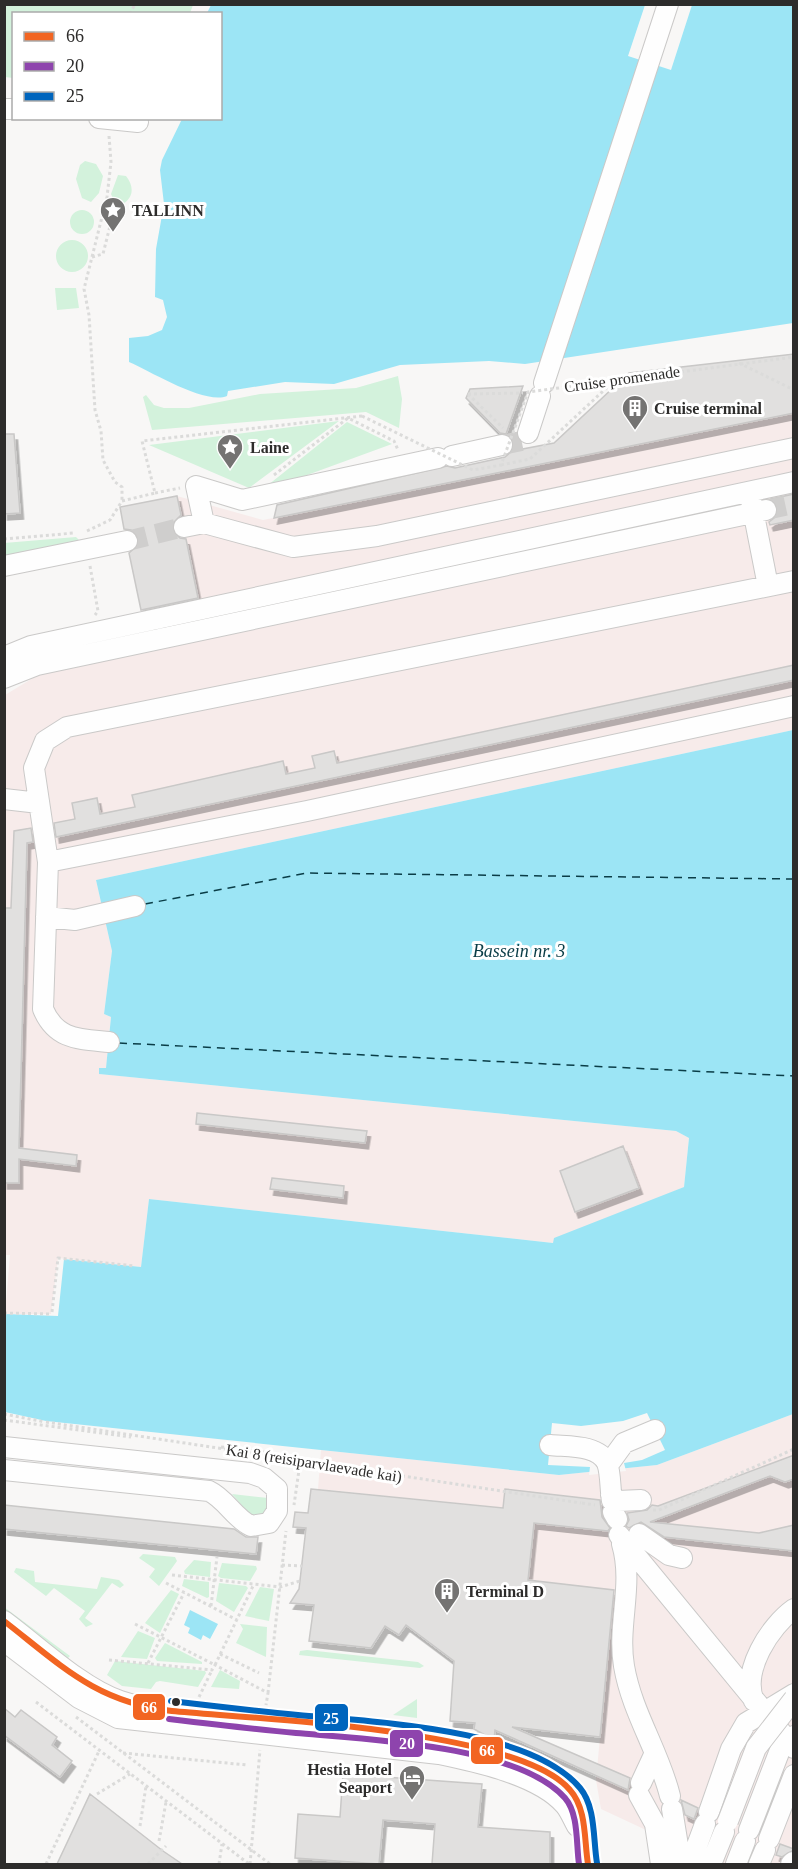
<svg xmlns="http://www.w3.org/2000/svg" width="798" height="1869" font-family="'Times New Roman',serif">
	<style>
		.industrial { fill: #f7ebea }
		.green { fill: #d3f2dc }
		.water { fill: #9ce5f5 }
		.pier { fill: #f8f7f6 }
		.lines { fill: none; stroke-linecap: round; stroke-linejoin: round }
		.ferry { stroke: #0a3d47; stroke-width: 1.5; stroke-dasharray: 8 6; stroke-linecap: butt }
		.building { fill: #e1e0df; stroke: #c9c8c7; stroke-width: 1.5; filter: url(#shadow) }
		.minor-tunnel { stroke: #cfcecd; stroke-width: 20; stroke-dasharray: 20 10; stroke-linecap: butt }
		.minor-casing { stroke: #cac9c8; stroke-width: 22 }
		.path { stroke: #dbdbda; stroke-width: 3; stroke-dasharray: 3 3; stroke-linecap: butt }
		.minor { stroke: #fefefe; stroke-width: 20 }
		.minor-bridge-casing { stroke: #cac9c8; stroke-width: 22; stroke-linecap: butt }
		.path-bridge { stroke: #dbdbda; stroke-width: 3; stroke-dasharray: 3 3; stroke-linecap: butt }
		.minor-bridge { stroke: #fefefe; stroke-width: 20 }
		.bus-1-casing { stroke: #fff; stroke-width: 10 }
		.bus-2-casing { stroke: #fff; stroke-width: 10 }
		.bus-3-casing { stroke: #fff; stroke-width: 10 }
		.bus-1 { stroke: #f26522; stroke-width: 6 }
		.bus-2 { stroke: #8e44ad; stroke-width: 6 }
		.bus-3 { stroke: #0065bd; stroke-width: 6 }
		.bus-dot { fill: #2d2c2b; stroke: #fff; stroke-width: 2 }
		.labels { text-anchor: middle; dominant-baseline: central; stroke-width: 6; stroke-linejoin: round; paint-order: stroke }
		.poi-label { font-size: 16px; font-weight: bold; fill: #2d2c2b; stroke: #fff; text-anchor: start }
		.street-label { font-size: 16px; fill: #2d2c2b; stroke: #fff }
		.water-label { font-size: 18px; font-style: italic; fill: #0a3d47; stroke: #fff }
		.line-badge { stroke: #fff; stroke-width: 2 }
		.badge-label { font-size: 16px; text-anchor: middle; font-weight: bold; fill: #fff }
	</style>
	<defs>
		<filter id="shadow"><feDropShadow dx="3.5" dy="6" stdDeviation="0" flood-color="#0004"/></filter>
	</defs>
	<rect width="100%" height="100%" fill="#f8f7f6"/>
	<path class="industrial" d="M 793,413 L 793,730 L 96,880 L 112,951 L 104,1014 L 111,1017 L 106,1069 L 100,1068 L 99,1074 L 676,1131 L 689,1138 L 684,1187 L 553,1243 L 149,1199 L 141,1267 L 58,1258 L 51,1314 L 5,1314 L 10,1255 L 5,1255 L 5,1183 L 19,1182 L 24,909 L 5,908 L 5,695 L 43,672 L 152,648 L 142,614 L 199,602 L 177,496 L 263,520 Z
		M 793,1414 L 793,1864 L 652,1864 L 646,1830 L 601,1809 L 596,1780 L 600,1737 L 514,1727 L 535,1511 L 318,1489 L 321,1450 L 559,1475 L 657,1465 Z"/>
	<path class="green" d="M 4,5 L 5,4 L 193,5 L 190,13 L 14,14 L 13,78 L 5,77 Z
		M 85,161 L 96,164 L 103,176 L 99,193 L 91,202 L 82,198 L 76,179 L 80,165 Z
		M 118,175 L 126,176 C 134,186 134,197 123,204 L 115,203 L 111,194 Z
		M70 222a12 12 0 1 1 24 0a12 12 0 1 1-24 0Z
		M56 256a16 16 0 1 1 32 0a16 16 0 1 1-32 0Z
		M 55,288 L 76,288 L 79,308 L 57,310 Z
		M 398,376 L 402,399 L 399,428 L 366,412 L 152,430 L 143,397 L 146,395 L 154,405 L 164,408 L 189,408 L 260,394 L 356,388 Z
		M 339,421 L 249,488 L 149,445 Z
		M 347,422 L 392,444 L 258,493 Z
		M 76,537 L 80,541 L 5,556 L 4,543 Z
		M 232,1494 L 268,1498 L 268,1508 L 260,1516 L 249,1514 Z
		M 143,1554 L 175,1557 L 177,1561 L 159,1586 L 149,1577 L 155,1569 L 139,1558 Z
		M 194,1560 L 211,1562 L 210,1577 L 185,1574 L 184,1571 Z
		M 222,1563 L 256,1566 L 257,1569 L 250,1581 L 221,1578 L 218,1576 Z
		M 16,1568 L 34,1571 L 35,1582 L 97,1589 L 101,1577 L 119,1580 L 124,1585 L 120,1588 L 112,1583 L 85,1618 L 93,1624 L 86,1627 L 79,1619 L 85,1611 L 54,1588 L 46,1596 L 14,1572 Z
		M 184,1579 L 209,1582 L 209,1597 L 207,1598 L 182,1586 Z
		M 219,1583 L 246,1586 L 248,1588 L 234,1612 L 216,1601 Z
		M 260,1587 L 274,1589 L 269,1621 L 245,1616 Z
		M 171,1590 L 179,1594 L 160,1633 L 145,1623 Z
		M 4,1607 L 70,1656 L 67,1659 L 5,1612 Z
		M 240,1624 L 267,1627 L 266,1657 L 236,1643 L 243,1629 Z
		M 138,1631 L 155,1638 L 147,1659 L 121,1657 Z
		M 165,1643 L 202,1662 L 202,1664 L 157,1661 L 155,1658 Z
		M 307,1650 L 418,1662 L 424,1666 L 420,1668 L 299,1655 L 300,1651 Z
		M 115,1661 L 205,1671 L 206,1673 L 198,1687 L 160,1681 L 156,1682 L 151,1689 L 122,1686 L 107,1675 Z
		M 220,1670 L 240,1681 L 239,1689 L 211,1687 Z
		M 417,1699 L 417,1718 L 393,1715 Z"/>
	<path class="water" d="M 211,5 L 793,5 L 793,323 L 525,364 L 489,361 L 400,365 L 334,384 L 285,382 L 228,391 L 227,396 C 205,405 152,372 129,362 L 129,338 L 148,336 L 162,330 L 167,317 L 163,300 L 155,297 L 156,249 L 164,204 L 160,170 L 162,160 L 182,119 L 220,118 L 220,14 L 207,13 Z
		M 793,730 L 793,1414 L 657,1465 L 559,1475 L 46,1421 L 5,1412 L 5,1314 L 58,1316 L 64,1259 L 141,1267 L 149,1199 L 553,1243 L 554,1238 L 684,1187 L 689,1138 L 676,1131 L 99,1074 L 99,1068 L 106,1068 L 111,1017 L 104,1014 L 112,951 L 96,880 Z
		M 190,1610 L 218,1624 L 210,1639 L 203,1635 L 201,1640 L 188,1633 L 190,1628 L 184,1625 Z"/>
	<path class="pier" d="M 645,5 L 692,5 L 671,70 L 628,56 Z
		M 647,1413 L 665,1450 L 642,1460 L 624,1463 L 626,1471 L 589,1475 L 590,1467 L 548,1465 L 552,1423 L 581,1426 L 623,1421 Z"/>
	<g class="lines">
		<path class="ferry" d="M 145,904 L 307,873 L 794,879
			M 119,1043 L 794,1076"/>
	</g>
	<path class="building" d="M 794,354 L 794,413 L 274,518 L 277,505 L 447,466 L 455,468 L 505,457 L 512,451 L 554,443 L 629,373 Z
		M 523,386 L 506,434 L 500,433 L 466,398 L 470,389 Z
		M 4,434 L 14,434 L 20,513 L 4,514 Z
		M 794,494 L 794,520 L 770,525 L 769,522 L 774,518 L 778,508 L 771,499 Z
		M 177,496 L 181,515 L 173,523 L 172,530 L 180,538 L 186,539 L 198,598 L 141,610 L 129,553 L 138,545 L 139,538 L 131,530 L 124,529 L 120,507 Z
		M 794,665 L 794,680 L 56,837 L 54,823 L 75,819 L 72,803 L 97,798 L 100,814 L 135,807 L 132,795 L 283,761 L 286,774 L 315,768 L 312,756 L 334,751 L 337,763 Z
		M 31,828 L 33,842 L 27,843 L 19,1148 L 77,1155 L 76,1166 L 19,1159 L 19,1183 L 4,1183 L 4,908 L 11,908 L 14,831 Z
		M 197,1113 L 367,1131 L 365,1143 L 196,1124 Z
		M 623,1146 L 639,1188 L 575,1212 L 560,1171 Z
		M 272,1178 L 344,1186 L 343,1198 L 270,1189 Z
		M 794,1455 L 794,1479 L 785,1482 L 770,1476 L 650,1522 L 759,1533 L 794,1525 L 794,1551 L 664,1537 L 641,1522 L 629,1528 L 626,1526 L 629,1520 L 627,1513 L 647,1510 L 652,1505 L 658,1506 Z
		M 311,1489 L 503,1508 L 505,1489 L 600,1500 L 602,1517 L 610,1528 L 608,1531 L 534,1523 L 528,1580 L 614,1590 L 600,1737 L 512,1727 L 630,1778 L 628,1790 L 495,1730 L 494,1740 L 474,1729 L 475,1723 L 450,1721 L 454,1661 L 406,1625 L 399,1635 L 385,1626 L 371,1648 L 309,1641 L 314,1605 L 290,1603 L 299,1589 L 306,1528 L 293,1527 L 295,1512 L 308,1513 Z
		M 4,1505 L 234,1529 L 246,1537 L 258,1537 L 256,1554 L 4,1529 Z
		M 4,1708 L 15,1717 L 21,1710 L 57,1737 L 52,1745 L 72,1761 L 60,1777 L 4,1735 Z
		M 343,1774 L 482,1784 L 478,1827 L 550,1832 L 550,1864 L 432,1864 L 435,1824 L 383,1820 L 379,1864 L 295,1858 L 298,1814 L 340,1817 Z
		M 90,1794 L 163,1851 L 182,1864 L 57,1864 Z
		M 681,1800 L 698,1808 L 694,1819 L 685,1815 Z
		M 780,1844 L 794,1849 L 794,1850 L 782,1857 L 776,1855 Z"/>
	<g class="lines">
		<path class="minor-tunnel" d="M 502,445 L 526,440 L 528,433
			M 766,510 L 794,504
			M 127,541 L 184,527"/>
		<g class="minor-casing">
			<path id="minor" d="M 4,109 L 14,109
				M 99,118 L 138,122
				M 544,383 L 668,4
				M 528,433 L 540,396
				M 452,456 L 502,445
				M 751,500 L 768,586
				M 204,523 L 196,486 L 242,500 L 438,458
				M 184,527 L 204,523 L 293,547 L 377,536 L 794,448
				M 4,566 L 127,541
				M 4,657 L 31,646 L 794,482
				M 4,678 L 37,665 L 766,510
				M 4,799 L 39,803
				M 48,862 L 307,811 L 794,706
				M 46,917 L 75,920 L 135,906
				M 109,1042 C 79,1039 56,1040 43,1009 L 48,862 L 34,768 L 45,741 L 67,727 L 794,581
				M 550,1445 C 567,1447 598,1444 607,1463 C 611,1473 610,1490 612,1501
				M 4,1447 L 250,1473 L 264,1478 L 277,1489 L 277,1511 L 269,1523 L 251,1526 C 234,1518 226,1499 209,1491 L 4,1470
				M 608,1465 L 624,1443 L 655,1430
				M 611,1495 L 618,1501 L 641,1500
				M 613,1512 L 617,1519
				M 639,1534 L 669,1555 L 682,1558
				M 619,1535 L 794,1748
				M 622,1544 C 634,1585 617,1625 624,1666 C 632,1713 659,1751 670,1796
				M 4,1621 C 39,1647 80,1687 120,1701 C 153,1712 190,1712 224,1716 C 322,1727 426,1727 520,1761 C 539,1768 562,1776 574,1794 C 586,1811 584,1843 588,1864
				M 4,1641 L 79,1698 L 118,1718 L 439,1754 C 477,1762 539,1775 565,1805 C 570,1811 573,1819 577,1826
				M 754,1701 C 741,1671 770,1626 794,1609
				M 641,1783 L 654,1755
				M 639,1795 L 655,1824 L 661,1864
				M 672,1809 L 681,1864
				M 709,1812 L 731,1749 L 746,1723 L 794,1694
				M 749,1830 L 780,1750 L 786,1740 L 794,1736
				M 769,1839 L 794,1775
				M 690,1864 L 705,1824
				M 711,1864 L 724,1832
				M 736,1864 L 745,1841
				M 759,1864 L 765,1850
				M 791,1864 L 793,1862"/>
		</g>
		<path class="path" d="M 130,14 L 135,4
			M 109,136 L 111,162 L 107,197 L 84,289 L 89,315 L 95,410 L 101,431 L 103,460 L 115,482 L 122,487 L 122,501
			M 92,257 L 103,254 L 114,210 L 105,205
			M 739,363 L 794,390
			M 468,394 L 503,428
			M 468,394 L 523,393
			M 501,465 L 530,459 L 615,380
			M 274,475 L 348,418 L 394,441 L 398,450
			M 155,493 L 180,488
			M 87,531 L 110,520 L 122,501 L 155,493 L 142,441 L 362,416
			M 4,539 L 74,533
			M 90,566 L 98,611 L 95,615
			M 52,1312 L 58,1258 L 135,1266
			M 4,1313 L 51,1314
			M 4,1414 L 45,1422
			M 4,1420 L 131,1437
			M 46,1422 L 581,1503
			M 221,1447 L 271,1453 L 276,1456
			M 281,1459 L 299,1470 L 294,1505
			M 582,1503 L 595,1505
			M 653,1510 L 659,1510 L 794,1449
			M 282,1565 L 302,1566
			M 172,1575 L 280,1587 L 300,1581
			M 166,1583 L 237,1620
			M 211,1606 L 217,1557
			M 135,1624 L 215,1665 L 254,1584
			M 220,1654 L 259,1673
			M 109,1660 L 212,1670 L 215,1665 L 268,1693 L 266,1705
			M 148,1663 L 184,1593
			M 268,1693 L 286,1531
			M 199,1697 L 212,1670
			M 36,1702 L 249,1864
			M 76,1717 L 270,1864
			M 123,1753 L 247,1765
			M 97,1794 L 130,1774
			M 140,1826 L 146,1786
			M 159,1841 L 166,1802
			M 46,1864 L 99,1751
			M 148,1864 L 166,1846
			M 219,1864 L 222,1844
			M 250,1864 L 260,1750"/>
		<use href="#minor" class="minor"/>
		<g class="minor-bridge-casing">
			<path id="minor-bridge" d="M 728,1821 L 756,1748 L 794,1699"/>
		</g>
		<path class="path-bridge" d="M 362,416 L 473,470 L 501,465 L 528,392 L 794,357"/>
		<use href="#minor-bridge" class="minor-bridge"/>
		<g class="bus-1-casing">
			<path id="bus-1" d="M 4,1621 C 62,1666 96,1702 172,1711 C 254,1719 519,1729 570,1790 C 587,1809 584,1840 588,1864"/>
		</g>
		<g class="bus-2-casing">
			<path id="bus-2" d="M 169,1719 C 211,1724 253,1729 296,1733 C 365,1739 518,1745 565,1798 C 579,1814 576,1845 579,1864"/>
		</g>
		<g class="bus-3-casing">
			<path id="bus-3" d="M 171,1701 C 213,1706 256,1711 298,1715 C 373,1722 530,1728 580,1788 C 596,1807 593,1840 597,1863"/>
		</g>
		<use href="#bus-1" class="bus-1"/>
		<use href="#bus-2" class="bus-2"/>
		<use href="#bus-3" class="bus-3"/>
	</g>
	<defs>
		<g id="sight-pin" transform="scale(1.35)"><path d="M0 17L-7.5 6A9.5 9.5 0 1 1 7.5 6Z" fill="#747372" stroke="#fff"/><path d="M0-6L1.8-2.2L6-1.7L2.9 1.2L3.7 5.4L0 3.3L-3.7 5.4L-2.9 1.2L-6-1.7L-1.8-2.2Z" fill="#fff"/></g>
		<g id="building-pin" transform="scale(1.35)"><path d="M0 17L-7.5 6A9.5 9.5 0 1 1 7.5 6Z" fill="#747372" stroke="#fff"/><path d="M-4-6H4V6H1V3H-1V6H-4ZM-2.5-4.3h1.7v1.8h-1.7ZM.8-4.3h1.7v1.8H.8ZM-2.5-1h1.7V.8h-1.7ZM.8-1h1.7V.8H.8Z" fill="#fff"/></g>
		<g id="hotel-pin" transform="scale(1.35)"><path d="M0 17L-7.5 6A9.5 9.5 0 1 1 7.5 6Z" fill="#747372" stroke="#fff"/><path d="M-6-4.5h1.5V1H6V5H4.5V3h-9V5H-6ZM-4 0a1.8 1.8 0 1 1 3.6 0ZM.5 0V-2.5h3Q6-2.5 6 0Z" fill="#fff"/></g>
	</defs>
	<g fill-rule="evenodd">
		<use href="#sight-pin" x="113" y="210"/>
		<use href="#building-pin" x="635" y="408"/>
		<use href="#sight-pin" x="230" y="447"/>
		<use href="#building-pin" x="447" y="1591"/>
		<use href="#hotel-pin" x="412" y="1778"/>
	</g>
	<circle class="bus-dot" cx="176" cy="1702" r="5"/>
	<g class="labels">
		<g class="poi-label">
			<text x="132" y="210">TALLINN</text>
			<text x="654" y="408">Cruise terminal</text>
			<text x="250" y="447">Laine</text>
			<text x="466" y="1591">Terminal D</text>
			<text x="392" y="1769" text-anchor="end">Hestia Hotel<tspan x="392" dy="18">Seaport</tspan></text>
		</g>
		<g class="street-label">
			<text transform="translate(622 379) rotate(-8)">Cruise promenade</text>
			<text transform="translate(314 1463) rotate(9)">Kai 8 (reisiparvlaevade kai)</text>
		</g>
		<g class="water-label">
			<text x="519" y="951">Bassein nr. 3</text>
		</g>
	</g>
	<g class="line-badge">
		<rect x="132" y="1693" width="34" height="28" rx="6" fill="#f26522"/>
		<rect x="314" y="1703" width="35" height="29" rx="6" fill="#0065bd"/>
		<rect x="389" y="1729" width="35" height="29" rx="6" fill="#8e44ad"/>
		<rect x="470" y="1736" width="34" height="29" rx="6" fill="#f26522"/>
	</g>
	<g class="badge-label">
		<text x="149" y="1713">66</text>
		<text x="331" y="1724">25</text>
		<text x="407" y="1749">20</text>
		<text x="487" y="1756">66</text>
	</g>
	<rect width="798" height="1869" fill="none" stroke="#2d2c2b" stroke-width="12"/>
	<rect x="12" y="12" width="210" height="108" fill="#ffffff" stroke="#ababaa" stroke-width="1.5"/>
	<rect x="24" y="32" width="30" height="9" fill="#f26522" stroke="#ababaa" stroke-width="1.5"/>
	<text x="66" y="42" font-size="18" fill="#2d2c2b">66</text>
	<rect x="24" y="62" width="30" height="9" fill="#8e44ad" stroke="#ababaa" stroke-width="1.5"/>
	<text x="66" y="72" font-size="18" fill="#2d2c2b">20</text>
	<rect x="24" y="92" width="30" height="9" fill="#0065bd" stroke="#ababaa" stroke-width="1.5"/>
	<text x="66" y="102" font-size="18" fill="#2d2c2b">25</text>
</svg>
